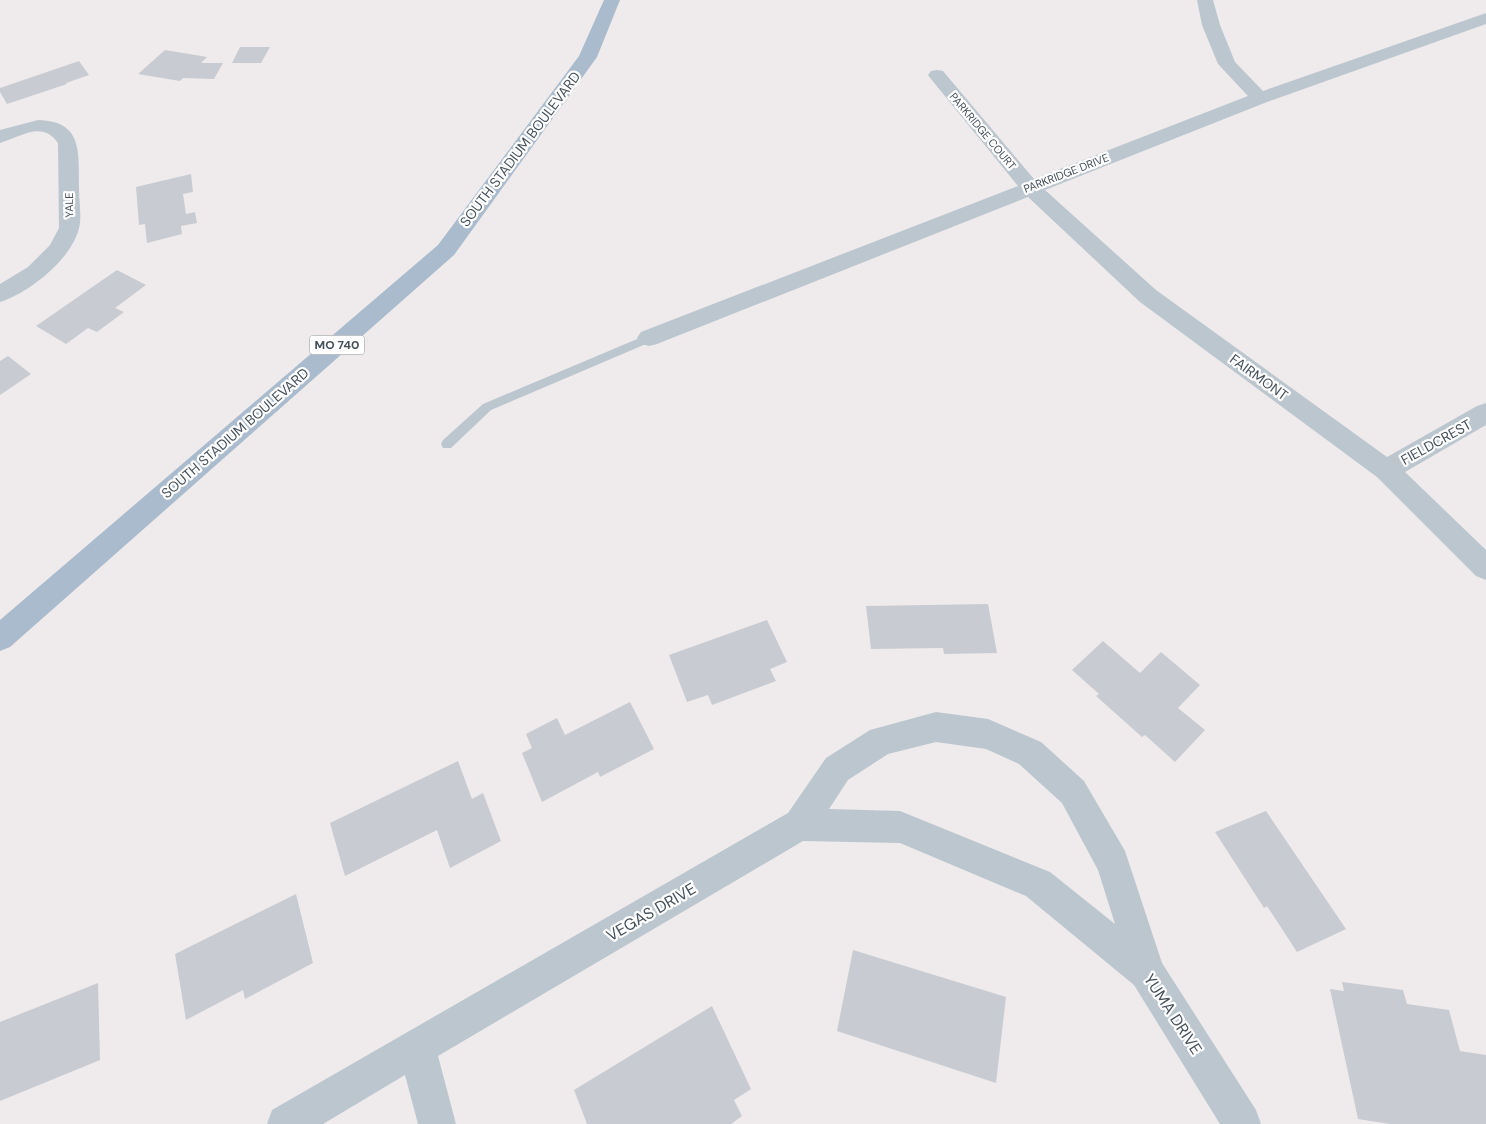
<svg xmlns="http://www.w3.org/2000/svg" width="1486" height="1124" font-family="'DM Sans',sans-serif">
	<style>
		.building { fill: #c8cbd1 }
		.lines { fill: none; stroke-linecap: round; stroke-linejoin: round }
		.lane { fill: #bcc6cf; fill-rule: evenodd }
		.street { fill: #bcc6cf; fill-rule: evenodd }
		.primary { fill: #aabbcd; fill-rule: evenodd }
		.labels { text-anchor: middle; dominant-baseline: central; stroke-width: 4.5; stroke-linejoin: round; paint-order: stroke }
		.far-street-label { font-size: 11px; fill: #444f5a; stroke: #fff }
		.shield { fill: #fff; stroke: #7c848c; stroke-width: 1 }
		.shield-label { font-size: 12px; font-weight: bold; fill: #444f5a }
		.street-label { font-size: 14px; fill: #444f5a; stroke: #fff }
		.near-street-label { font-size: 16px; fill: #444f5a; stroke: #fff }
	</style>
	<rect width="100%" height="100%" fill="#efebec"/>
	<path class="building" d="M 240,47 L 270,47 L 261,63 L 232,63 Z
		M 165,50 L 207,57 L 201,63 L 223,63 L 214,79 L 183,78 L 180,81 L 138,74 Z
		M 79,61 L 89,75 L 66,83 L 67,84 L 7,104 L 0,92 L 0,88 Z
		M 191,174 L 193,192 L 183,194 L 186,214 L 195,212 L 197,223 L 181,226 L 182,234 L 147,243 L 145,224 L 139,225 L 136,187 Z
		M 117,270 L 146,285 L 115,308 L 124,312 L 97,332 L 88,328 L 66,344 L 36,326 Z
		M 8,356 L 31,374 L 0,395 L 0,361 Z
		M 988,604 L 997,653 L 944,654 L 943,648 L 871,649 L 866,606 Z
		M 767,620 L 787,662 L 770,669 L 776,681 L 712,705 L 708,695 L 687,702 L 669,655 Z
		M 1103,641 L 1140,673 L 1161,652 L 1200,685 L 1178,708 L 1205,730 L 1175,762 L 1145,735 L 1142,737 L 1096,696 L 1099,694 L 1072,670 Z
		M 630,702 L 654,749 L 600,777 L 598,772 L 542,802 L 522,753 L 532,748 L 526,734 L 557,718 L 565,735 Z
		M 458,761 L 472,799 L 483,793 L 501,841 L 450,868 L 437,830 L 345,876 L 330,823 Z
		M 1266,811 L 1346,929 L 1297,952 L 1267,906 L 1264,908 L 1215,832 Z
		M 296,894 L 313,963 L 245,999 L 243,990 L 186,1020 L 175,954 Z
		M 853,950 L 1006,997 L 996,1083 L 837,1031 Z
		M 1342,982 L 1403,990 L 1407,1004 L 1449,1010 L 1460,1051 L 1486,1055 L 1486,1124 L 1390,1124 L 1358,1119 L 1330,989 L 1344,991 Z
		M 98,983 L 100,1060 L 0,1101 L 0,1022 Z
		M 712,1006 L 751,1089 L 734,1100 L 742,1116 L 731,1124 L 587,1124 L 574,1090 Z"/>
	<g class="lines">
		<path class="lane" d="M 649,334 L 653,335 L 655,338 L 653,341 L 491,410 L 451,448 L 443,448 L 441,444 L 443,440 L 483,404 Z"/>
		<path class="street" d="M 1197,0 L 1213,0 L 1220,25 L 1235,62 L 1263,91 L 1486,13 L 1486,24 L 1267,102 L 1045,190 L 1156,290 L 1387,457 L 1477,406 L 1486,403 L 1486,425 L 1405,472 L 1486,550 L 1486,580 L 1476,576 L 1377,477 L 1140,302 L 1028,197 L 657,344 L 649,346 L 641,344 L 637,338 L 641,332 L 1018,186 L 931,79 L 928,75 L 931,71 L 937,70 L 943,71 L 1034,179 L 1248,96 L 1218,64 L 1202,25 Z
			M 38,120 C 85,121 78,155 79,190 C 79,202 82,217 79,228 C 72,259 29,293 0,302 L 0,284 L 28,267 L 50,245 L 59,228 L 58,143 C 42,120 21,137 0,143 L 0,130 Z
			M 936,712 L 988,719 L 1041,742 L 1084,781 L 1125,851 L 1162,963 L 1256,1110 L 1261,1124 L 1220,1124 L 1134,985 L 1026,896 L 900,843 L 803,841 L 438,1056 L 456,1124 L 418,1124 L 405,1075 L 323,1124 L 267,1124 L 272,1110 L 788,813 L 826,758 L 870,730 ZM 936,742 L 986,749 L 1019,764 L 1062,803 L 1098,870 L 1115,924 L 1050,872 L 900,811 L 829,809 L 848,780 L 888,754 Z"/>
		<path class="primary" d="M 604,0 L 620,0 L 597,57 L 454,255 L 10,647 L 0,651 L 0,620 L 438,245 L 579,56 Z"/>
	</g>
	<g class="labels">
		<g class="far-street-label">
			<text transform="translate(983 131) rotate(50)">PARKRIDGE COURT</text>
			<text transform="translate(1066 173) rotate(-21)">PARKRIDGE DRIVE</text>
			<text transform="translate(69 205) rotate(-91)">YALE</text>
		</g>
		<rect class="shield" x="309.5" y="335.5" width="55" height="19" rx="4"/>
		<g class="shield-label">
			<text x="337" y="345">MO 740</text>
		</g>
		<g class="street-label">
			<text transform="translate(520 149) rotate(-53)">SOUTH STADIUM BOULEVARD</text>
			<text transform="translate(1259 377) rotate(36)">FAIRMONT</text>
			<text transform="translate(235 433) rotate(-41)">SOUTH STADIUM BOULEVARD</text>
			<text transform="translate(1436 442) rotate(-29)">FIELDCREST</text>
		</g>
		<g class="near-street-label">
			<text transform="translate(651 912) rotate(-30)">VEGAS DRIVE</text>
			<text transform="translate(1173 1014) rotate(57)">YUMA DRIVE</text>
		</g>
	</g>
</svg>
